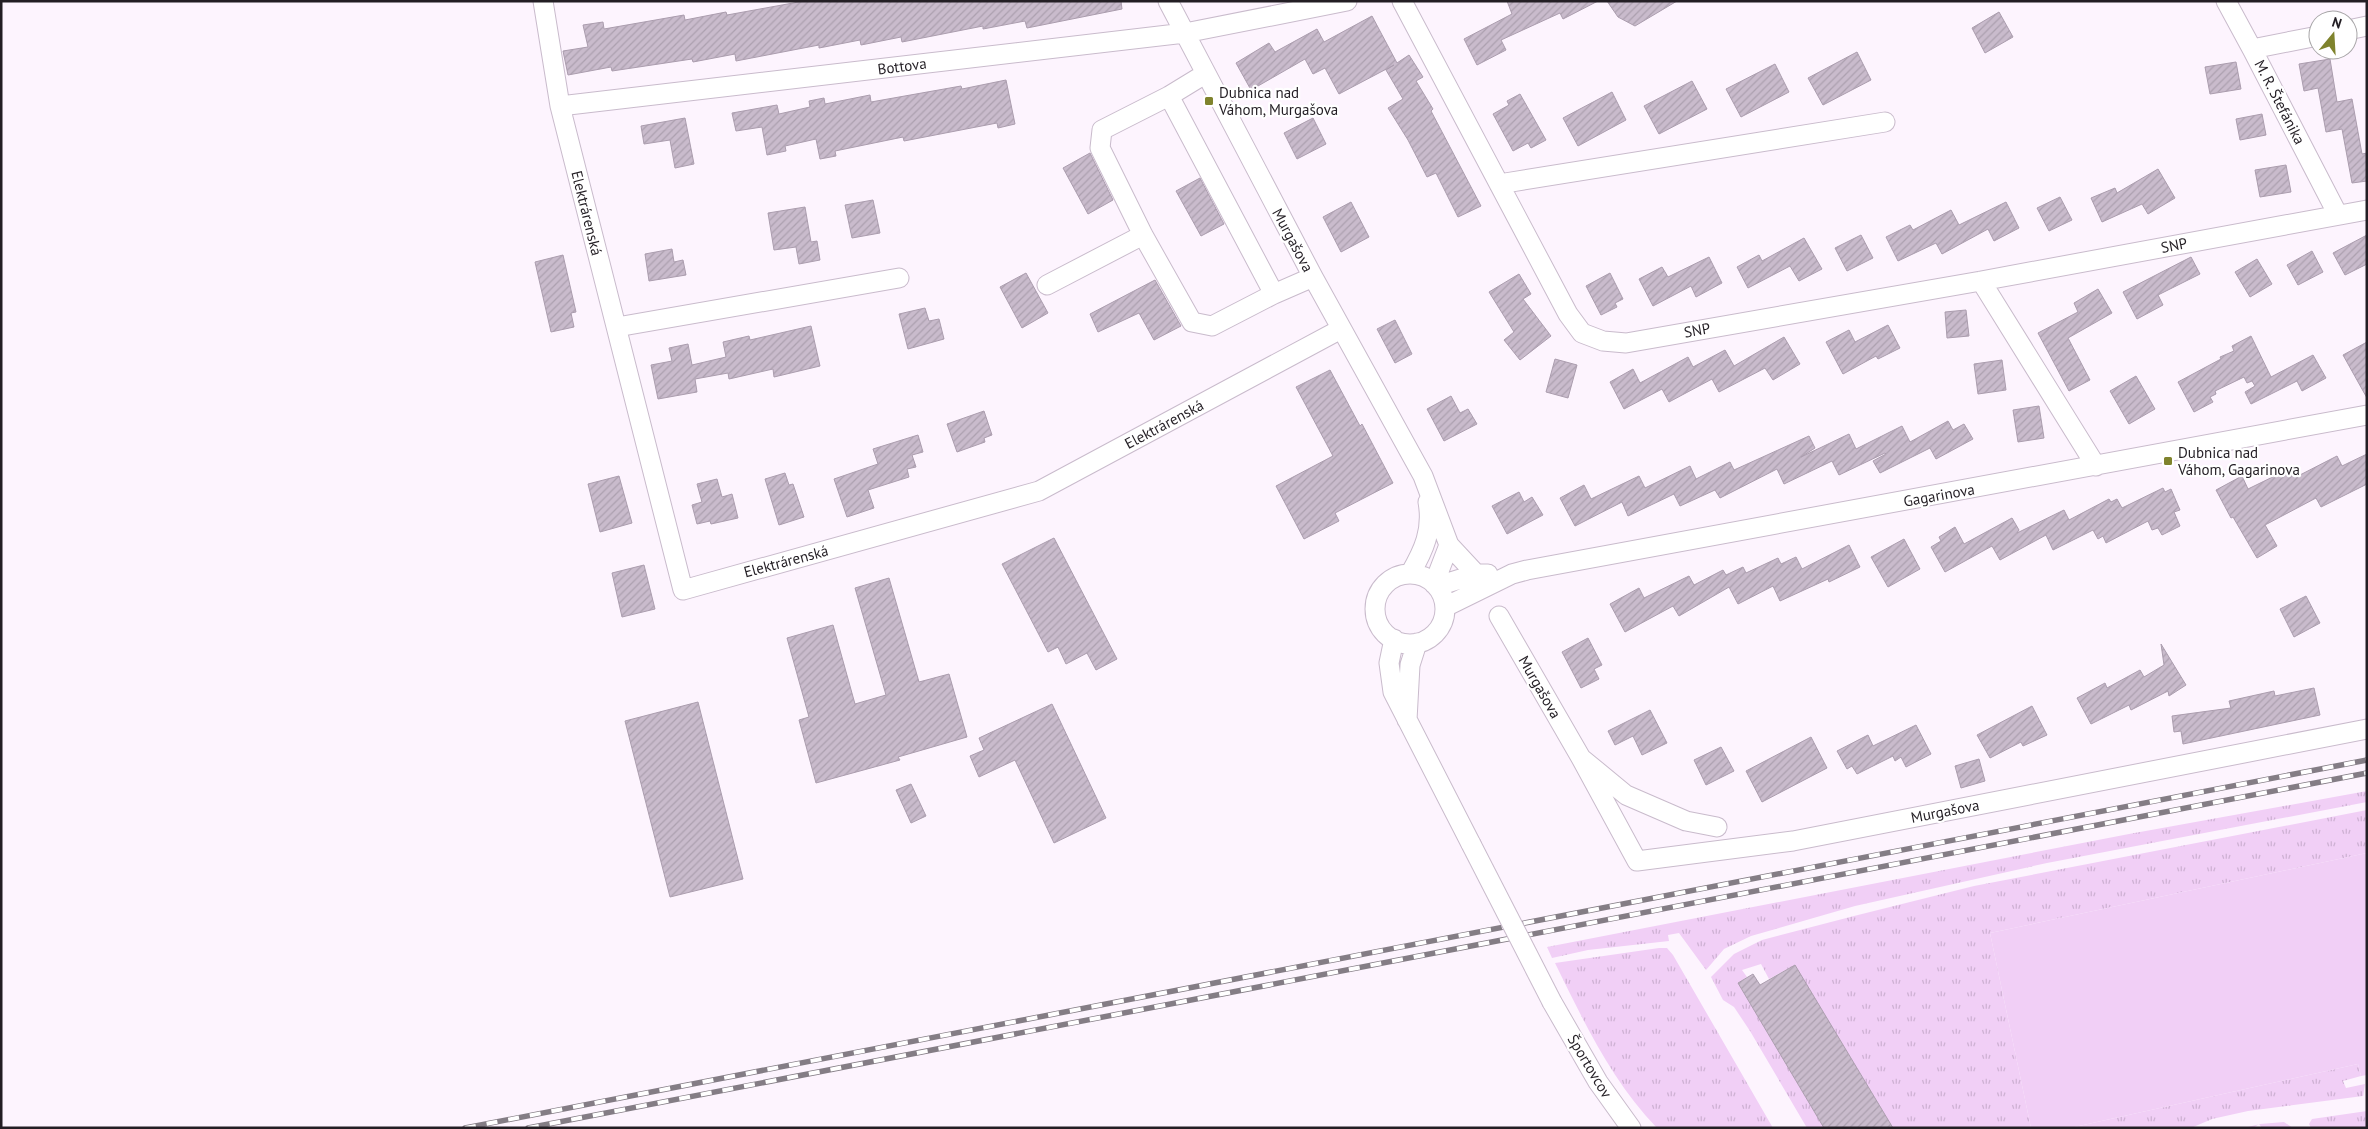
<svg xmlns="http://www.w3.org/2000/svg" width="2368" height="1129" font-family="'PT Sans',sans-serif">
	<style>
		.grass { fill: url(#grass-tufts) }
		.pitch { fill: #f1cff6 }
		.building { fill: url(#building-hatch); stroke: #ab9dae }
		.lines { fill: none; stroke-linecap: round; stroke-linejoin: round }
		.minor-casing { stroke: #c9bbcc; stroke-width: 21 }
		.minor { stroke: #fff; stroke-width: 19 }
		.rail-casing { stroke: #847d85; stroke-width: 5.5 }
		.rail { stroke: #fff; stroke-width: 4; stroke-dasharray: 11; stroke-linecap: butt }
		.minor-bridge-casing { stroke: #c9bbcc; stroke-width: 21; stroke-linecap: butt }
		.minor-bridge { stroke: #fff; stroke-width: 19 }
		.poi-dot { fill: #7f832d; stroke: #fff; stroke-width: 2 }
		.labels { text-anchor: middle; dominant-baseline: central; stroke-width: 4.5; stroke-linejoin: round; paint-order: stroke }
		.street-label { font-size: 15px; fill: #231e24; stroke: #fff }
		.poi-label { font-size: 15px; fill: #231e24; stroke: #fff; text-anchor: start }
	</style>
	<defs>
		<pattern id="grass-tufts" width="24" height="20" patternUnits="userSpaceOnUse" patternTransform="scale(1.25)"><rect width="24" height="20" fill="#f1cff6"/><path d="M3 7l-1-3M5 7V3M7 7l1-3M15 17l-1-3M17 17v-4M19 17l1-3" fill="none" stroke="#ceb1d3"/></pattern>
		<pattern id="building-hatch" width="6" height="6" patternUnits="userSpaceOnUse" patternTransform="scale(1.25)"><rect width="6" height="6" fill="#c9bbcc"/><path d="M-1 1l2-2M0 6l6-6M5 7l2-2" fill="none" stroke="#aca0af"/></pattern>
	</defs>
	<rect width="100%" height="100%" fill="#fdf4fe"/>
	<path class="grass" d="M 2367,791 L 2367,802 L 2047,863 L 1855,906 L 1751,936 L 1724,949 L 1706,970 L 1679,933 L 1668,935 L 1669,941 L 1588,950 L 1552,958 L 1547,947 L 2129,834 Z
		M 2367,810 L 2367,853 L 1990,933 L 2031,1128 L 1893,1128 L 1795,965 L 1769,979 L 1761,964 L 1742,970 L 1747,977 L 1738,983 L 1824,1128 L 1807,1128 L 1750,1031 L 1734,1007 L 1723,1000 L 1711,977 L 1734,954 L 1762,940 L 1854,916 L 1974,886 Z
		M 1659,948 L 1667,948 L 1673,955 L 1773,1128 L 1657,1128 C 1611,1080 1584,1022 1555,963 Z
		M 2358,1064 L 2361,1076 L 2343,1081 L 2346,1088 L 2365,1084 L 2363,1096 L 2248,1111 L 2212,1119 L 2191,1128 L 2070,1128 Z
		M 2367,1111 L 2367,1128 L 2311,1128 L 2309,1124 L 2312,1119 Z
		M 2284,1122 L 2293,1128 L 2262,1128 L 2259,1124 L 2253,1128 L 2244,1128 L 2260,1124 Z"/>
	<path class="pitch" d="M 2367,853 L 2367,1075 L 2361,1076 L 2358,1064 L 2070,1128 L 2031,1128 L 1990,933 Z"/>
	<path class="building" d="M 804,1 L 1121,1 L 1122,9 L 1027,28 L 1025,21 L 983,29 L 983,26 L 902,42 L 901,37 L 861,45 L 860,40 L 819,48 L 819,45 L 736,61 L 735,54 L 693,62 L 692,59 L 612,71 L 611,67 L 568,75 L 563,51 L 588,47 L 583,25 L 603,22 L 604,29 L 684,15 L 685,20 L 726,12 L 727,15 Z
		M 1507,1 L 1598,1 L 1563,19 L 1560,13 L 1501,40 L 1506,50 L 1477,65 L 1464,39 L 1512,14 Z
		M 1607,1 L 1677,1 L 1635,26 L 1618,17 Z
		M 1999,12 L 2013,37 L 1985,53 L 1972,28 Z
		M 1372,16 L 1397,63 L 1409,55 L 1423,77 L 1416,81 L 1433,109 L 1431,111 L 1481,206 L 1458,217 L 1436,173 L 1427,177 L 1408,140 L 1388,108 L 1403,99 L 1386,70 L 1394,65 L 1339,94 L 1325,68 L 1313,74 L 1305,59 L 1251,90 L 1236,63 L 1269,43 L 1275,52 L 1317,29 L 1324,42 Z
		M 1857,52 L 1871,80 L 1823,105 L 1808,78 Z
		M 2330,59 L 2337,102 L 2352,99 L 2362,154 L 2367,153 L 2367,181 L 2352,183 L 2342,129 L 2326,132 L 2318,88 L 2304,91 L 2299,64 Z
		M 2236,62 L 2241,89 L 2210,94 L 2205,67 Z
		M 1775,64 L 1789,92 L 1741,117 L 1726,89 Z
		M 1006,80 L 1015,124 L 998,128 L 997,123 L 904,141 L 903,137 L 835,151 L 836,156 L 820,159 L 816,139 L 785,146 L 786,151 L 767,155 L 762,127 L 736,131 L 732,113 L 777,105 L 779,114 L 810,107 L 809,101 L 824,98 L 825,104 L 870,95 L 871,102 L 961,86 L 962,89 Z
		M 1692,81 L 1707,109 L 1659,134 L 1644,106 Z
		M 1612,92 L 1626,120 L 1578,146 L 1563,118 Z
		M 1520,94 L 1546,140 L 1531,148 L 1528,143 L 1513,151 L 1493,114 L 1509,105 L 1507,101 Z
		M 2262,114 L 2266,135 L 2240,140 L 2236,119 Z
		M 685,118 L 694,164 L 675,168 L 670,140 L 644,144 L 641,126 Z
		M 1313,118 L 1326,144 L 1297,159 L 1284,133 Z
		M 1090,153 L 1113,200 L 1088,214 L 1063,168 Z
		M 2286,165 L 2291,192 L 2260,197 L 2255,170 Z
		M 2158,169 L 2175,198 L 2148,214 L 2142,204 L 2102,222 L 2091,198 L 2115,188 L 2117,193 Z
		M 1200,178 L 1224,224 L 1201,236 L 1176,191 Z
		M 2060,197 L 2072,220 L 2049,231 L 2037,208 Z
		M 873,200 L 880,233 L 852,238 L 845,205 Z
		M 1351,202 L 1369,237 L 1341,252 L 1323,217 Z
		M 2006,202 L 2019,228 L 1994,241 L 1988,229 L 1942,254 L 1936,243 L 1898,261 L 1886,237 L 1910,225 L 1913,230 L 1951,210 L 1959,225 Z
		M 805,207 L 811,242 L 817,241 L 820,260 L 799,264 L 796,247 L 774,250 L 768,213 Z
		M 1861,235 L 1873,258 L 1847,271 L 1835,248 Z
		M 2367,235 L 2367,264 L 2345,275 L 2333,253 Z
		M 1804,238 L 1822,269 L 1799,281 L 1790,266 L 1748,288 L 1737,267 L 1759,255 L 1762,261 Z
		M 672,249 L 674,262 L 683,260 L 686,275 L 649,281 L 645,254 Z
		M 2312,251 L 2323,272 L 2298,285 L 2287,265 Z
		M 563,255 L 576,312 L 571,313 L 574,327 L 551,332 L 535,262 Z
		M 1709,257 L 1722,283 L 1696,297 L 1691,286 L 1653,306 L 1639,279 L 1662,267 L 1668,277 Z
		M 2191,257 L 2200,274 L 2158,295 L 2163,305 L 2137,319 L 2123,292 Z
		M 2257,259 L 2272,284 L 2250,297 L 2235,272 Z
		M 1026,273 L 1048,313 L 1022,328 L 1000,287 Z
		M 1610,273 L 1623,299 L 1615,303 L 1617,307 L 1601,315 L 1586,286 Z
		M 1519,274 L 1531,294 L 1523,299 L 1551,336 L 1520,360 L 1504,340 L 1514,332 L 1489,292 Z
		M 1155,280 L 1181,326 L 1154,340 L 1139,313 L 1098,332 L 1090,314 Z
		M 2098,289 L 2112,313 L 2068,338 L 2090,380 L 2069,391 L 2038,333 L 2078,312 L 2074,303 Z
		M 925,308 L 929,321 L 939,319 L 944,339 L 908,349 L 899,314 Z
		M 1966,310 L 1969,336 L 1947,338 L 1945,312 Z
		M 1395,320 L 1412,354 L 1395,363 L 1377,329 Z
		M 1888,325 L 1900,348 L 1878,359 L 1876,356 L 1843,374 L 1826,342 L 1849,330 L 1855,342 Z
		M 811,326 L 820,366 L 774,377 L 773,369 L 729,379 L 728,373 L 695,379 L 697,392 L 658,399 L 651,365 L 672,361 L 669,348 L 688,344 L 692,365 L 726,357 L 723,342 L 749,336 L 750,340 Z
		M 2251,336 L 2271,377 L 2313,355 L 2326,378 L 2302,391 L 2297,381 L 2251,404 L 2245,392 L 2255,386 L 2252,381 L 2247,383 L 2244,377 L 2215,391 L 2216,394 L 2210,397 L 2213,402 L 2194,412 L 2178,382 L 2221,359 L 2220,357 L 2234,351 L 2232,346 Z
		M 1784,337 L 1800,364 L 1773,380 L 1765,368 L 1719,392 L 1712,379 L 1669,402 L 1662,389 L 1624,409 L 1610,382 L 1633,369 L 1640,383 L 1688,357 L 1693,367 L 1725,350 L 1734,366 Z
		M 2367,342 L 2367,398 L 2343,355 Z
		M 1555,359 L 1577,365 L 1568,398 L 1546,392 Z
		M 2002,360 L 2006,390 L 1978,394 L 1974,364 Z
		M 1330,370 L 1360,426 L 1362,424 L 1393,483 L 1335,513 L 1339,521 L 1304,539 L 1276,486 L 1333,456 L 1296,387 Z
		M 2136,376 L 2155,409 L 2129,424 L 2110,391 Z
		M 1451,396 L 1460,413 L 1468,409 L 1477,424 L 1444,441 L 1427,409 Z
		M 2039,406 L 2044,438 L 2018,442 L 2013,410 Z
		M 984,411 L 992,435 L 984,438 L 985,442 L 957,452 L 947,424 Z
		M 1948,421 L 1953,430 L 1964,424 L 1973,439 L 1936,459 L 1930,448 L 1880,473 L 1873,461 L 1886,454 L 1885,453 L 1839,475 L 1832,461 L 1784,484 L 1777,469 L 1720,498 L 1715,490 L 1680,506 L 1674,494 L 1628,516 L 1622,502 L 1575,526 L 1560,498 L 1584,485 L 1591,499 L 1639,476 L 1645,488 L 1690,466 L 1696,479 L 1730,462 L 1734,470 L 1809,436 L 1815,448 L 1801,457 L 1849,434 L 1856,449 L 1902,426 L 1910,442 Z
		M 918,435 L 923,452 L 912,455 L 916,467 L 907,469 L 909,477 L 868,490 L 874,508 L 847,517 L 834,479 L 878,464 L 873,449 Z
		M 2367,454 L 2367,484 L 2321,507 L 2316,498 L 2265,525 L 2277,546 L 2257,558 L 2233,517 L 2231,518 L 2216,490 L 2242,476 L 2248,489 L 2293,467 L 2298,476 L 2337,456 L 2342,466 Z
		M 785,473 L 789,485 L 793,484 L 804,517 L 779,525 L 765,479 Z
		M 619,476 L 632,523 L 600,532 L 588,484 Z
		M 717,479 L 722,497 L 732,494 L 738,518 L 711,524 L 710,521 L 697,524 L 692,505 L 702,502 L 697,484 Z
		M 2163,488 L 2165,492 L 2171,489 L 2180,510 L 2174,512 L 2180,526 L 2162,535 L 2158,528 L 2152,530 L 2148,521 L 2106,543 L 2103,536 L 2098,539 L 2093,530 L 2053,550 L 2046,535 L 2000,560 L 1992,546 L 1945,572 L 1931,547 L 1941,541 L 1939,537 L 1955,527 L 1964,544 L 2012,518 L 2019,530 L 2017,533 L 2064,510 L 2069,520 L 2109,499 L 2111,502 L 2117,499 L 2122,508 Z
		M 1519,492 L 1524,502 L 1532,497 L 1543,515 L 1507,534 L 1492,506 Z
		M 1054,538 L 1117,659 L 1096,670 L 1087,653 L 1066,664 L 1058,647 L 1048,652 L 1002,564 Z
		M 1904,539 L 1920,569 L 1888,587 L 1871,557 Z
		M 1849,545 L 1860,567 L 1829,582 L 1828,579 L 1780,601 L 1773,586 L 1738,604 L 1729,587 L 1679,616 L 1673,606 L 1625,632 L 1610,604 L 1639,588 L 1644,598 L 1689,576 L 1694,585 L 1723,570 L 1726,575 L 1743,567 L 1746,573 L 1778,558 L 1781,564 L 1796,557 L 1802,569 Z
		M 644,565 L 655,609 L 622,617 L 612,573 Z
		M 889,578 L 919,682 L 949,674 L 967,737 L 898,757 L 900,760 L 816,783 L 799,720 L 809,717 L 787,638 L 833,625 L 855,704 L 886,695 L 855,588 Z
		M 2306,596 L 2320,623 L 2294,637 L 2280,609 Z
		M 1588,638 L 1602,665 L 1594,669 L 1599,679 L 1581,688 L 1562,652 Z
		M 2161,644 L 2186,685 L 2169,696 L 2168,691 L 2131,710 L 2129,705 L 2091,724 L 2077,698 L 2105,683 L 2107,688 L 2140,670 L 2144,677 L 2164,665 Z
		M 2314,688 L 2320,715 L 2183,744 L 2181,731 L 2174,732 L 2172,716 L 2231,708 L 2229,701 L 2274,691 L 2275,696 Z
		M 698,702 L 743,879 L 670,897 L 625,721 Z
		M 1052,704 L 1106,818 L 1054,843 L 1015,760 L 979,777 L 970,756 L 984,750 L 979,738 Z
		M 2032,706 L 2047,735 L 2023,746 L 2021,742 L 1990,758 L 1977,735 Z
		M 1650,710 L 1667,743 L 1642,755 L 1633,736 L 1615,745 L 1608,731 Z
		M 1916,725 L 1931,754 L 1906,767 L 1901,757 L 1895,761 L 1893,756 L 1857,774 L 1852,766 L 1847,769 L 1837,751 L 1868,735 L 1873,746 Z
		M 1811,737 L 1827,768 L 1762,802 L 1746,771 Z
		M 1721,747 L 1734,771 L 1706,785 L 1694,760 Z
		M 1979,759 L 1985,781 L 1961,788 L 1955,766 Z
		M 911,784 L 926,816 L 911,823 L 896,790 Z
		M 1795,965 L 1893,1128 L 1824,1128 L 1738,983 L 1753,974 L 1760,985 Z"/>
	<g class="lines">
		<g class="minor-casing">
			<path id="minor" d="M 543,1 L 560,106 L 683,590 L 1039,491 L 1341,329
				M 1168,1 L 1313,277 L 1423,476 L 1449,545 L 1476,574
				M 1402,1 L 1568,314 L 1582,333 L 1603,341 L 1626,343 L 1981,281 L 2367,210
				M 2226,1 L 2252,49
				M 2348,30 L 2367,26
				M 2318,36 L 2252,49 L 2338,215
				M 1205,74 L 1169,96 L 1102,130 L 1100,148 L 1143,235 L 1192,322 L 1212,326 L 1274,294 L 1313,277
				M 1169,96 L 1274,294
				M 560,106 L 1185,33 L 1347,1
				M 1499,184 L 1885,122
				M 1981,281 L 2096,466
				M 1047,285 L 1143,235
				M 617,327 L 899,278
				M 1410,574 C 1424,550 1433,530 1428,502
				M1375 609a35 35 0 1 1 70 0a35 35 0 1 1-70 0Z
				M 1434,584 L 1449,545
				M 1438,586 L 1476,574 L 1488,574
				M 1445,607 L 1512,574 L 1527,570 L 2367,415
				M 1499,616 L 1581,758 L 1626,795 L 1686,821 L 1717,827
				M 1394,639 L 1389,663 L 1393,692 L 1471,844
				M 1407,720 L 1410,665 L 1417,643
				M 1581,758 L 1637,861 L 1793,841 L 2367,729
				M 1552,1002 L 1598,1082 L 1631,1128"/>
		</g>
		<use href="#minor" class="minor"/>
		<g class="rail-casing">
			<path id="rail" d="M 465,1128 L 2367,760
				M 528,1128 L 2367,773"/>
		</g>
		<use href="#rail" class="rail"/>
		<g class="minor-bridge-casing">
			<path id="minor-bridge" d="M 1471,844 L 1552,1002"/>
		</g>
		<use href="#minor-bridge" class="minor-bridge"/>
	</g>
	<g class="poi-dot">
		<rect x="1204" y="96" width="10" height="10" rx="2.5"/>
		<rect x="2163" y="456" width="10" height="10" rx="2.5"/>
	</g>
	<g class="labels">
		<g class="street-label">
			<text transform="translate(902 66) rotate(-7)">Bottova</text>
			<text transform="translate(2280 102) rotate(63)">M. R. Štefánika</text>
			<text transform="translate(587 213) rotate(76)">Elektrárenská</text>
			<text transform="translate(1293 240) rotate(62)">Murgašova</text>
			<text transform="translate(2174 245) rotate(-11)">SNP</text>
			<text transform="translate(1697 330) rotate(-10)">SNP</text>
			<text transform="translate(1164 424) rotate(-28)">Elektrárenská</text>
			<text transform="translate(1939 495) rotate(-10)">Gagarinova</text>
			<text transform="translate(786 561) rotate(-15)">Elektrárenská</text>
			<text transform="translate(1540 687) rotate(60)">Murgašova</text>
			<text transform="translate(1945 811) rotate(-11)">Murgašova</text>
			<text transform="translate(1590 1066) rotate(59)">Športovcov</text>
		</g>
		<g class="poi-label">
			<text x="1219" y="92">Dubnica nad<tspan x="1219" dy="17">Váhom, Murgašova</tspan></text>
			<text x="2178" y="452">Dubnica nad<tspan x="2178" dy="17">Váhom, Gagarinova</tspan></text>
		</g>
	</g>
	<rect width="2368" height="1129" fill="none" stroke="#231e24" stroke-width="5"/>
	<g transform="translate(2333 35) rotate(18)"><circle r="24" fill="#ffffff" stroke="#a7a5a7"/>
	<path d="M0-4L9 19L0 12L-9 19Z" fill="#7f832d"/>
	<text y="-8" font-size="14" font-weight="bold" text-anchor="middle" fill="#231e24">N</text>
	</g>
</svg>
